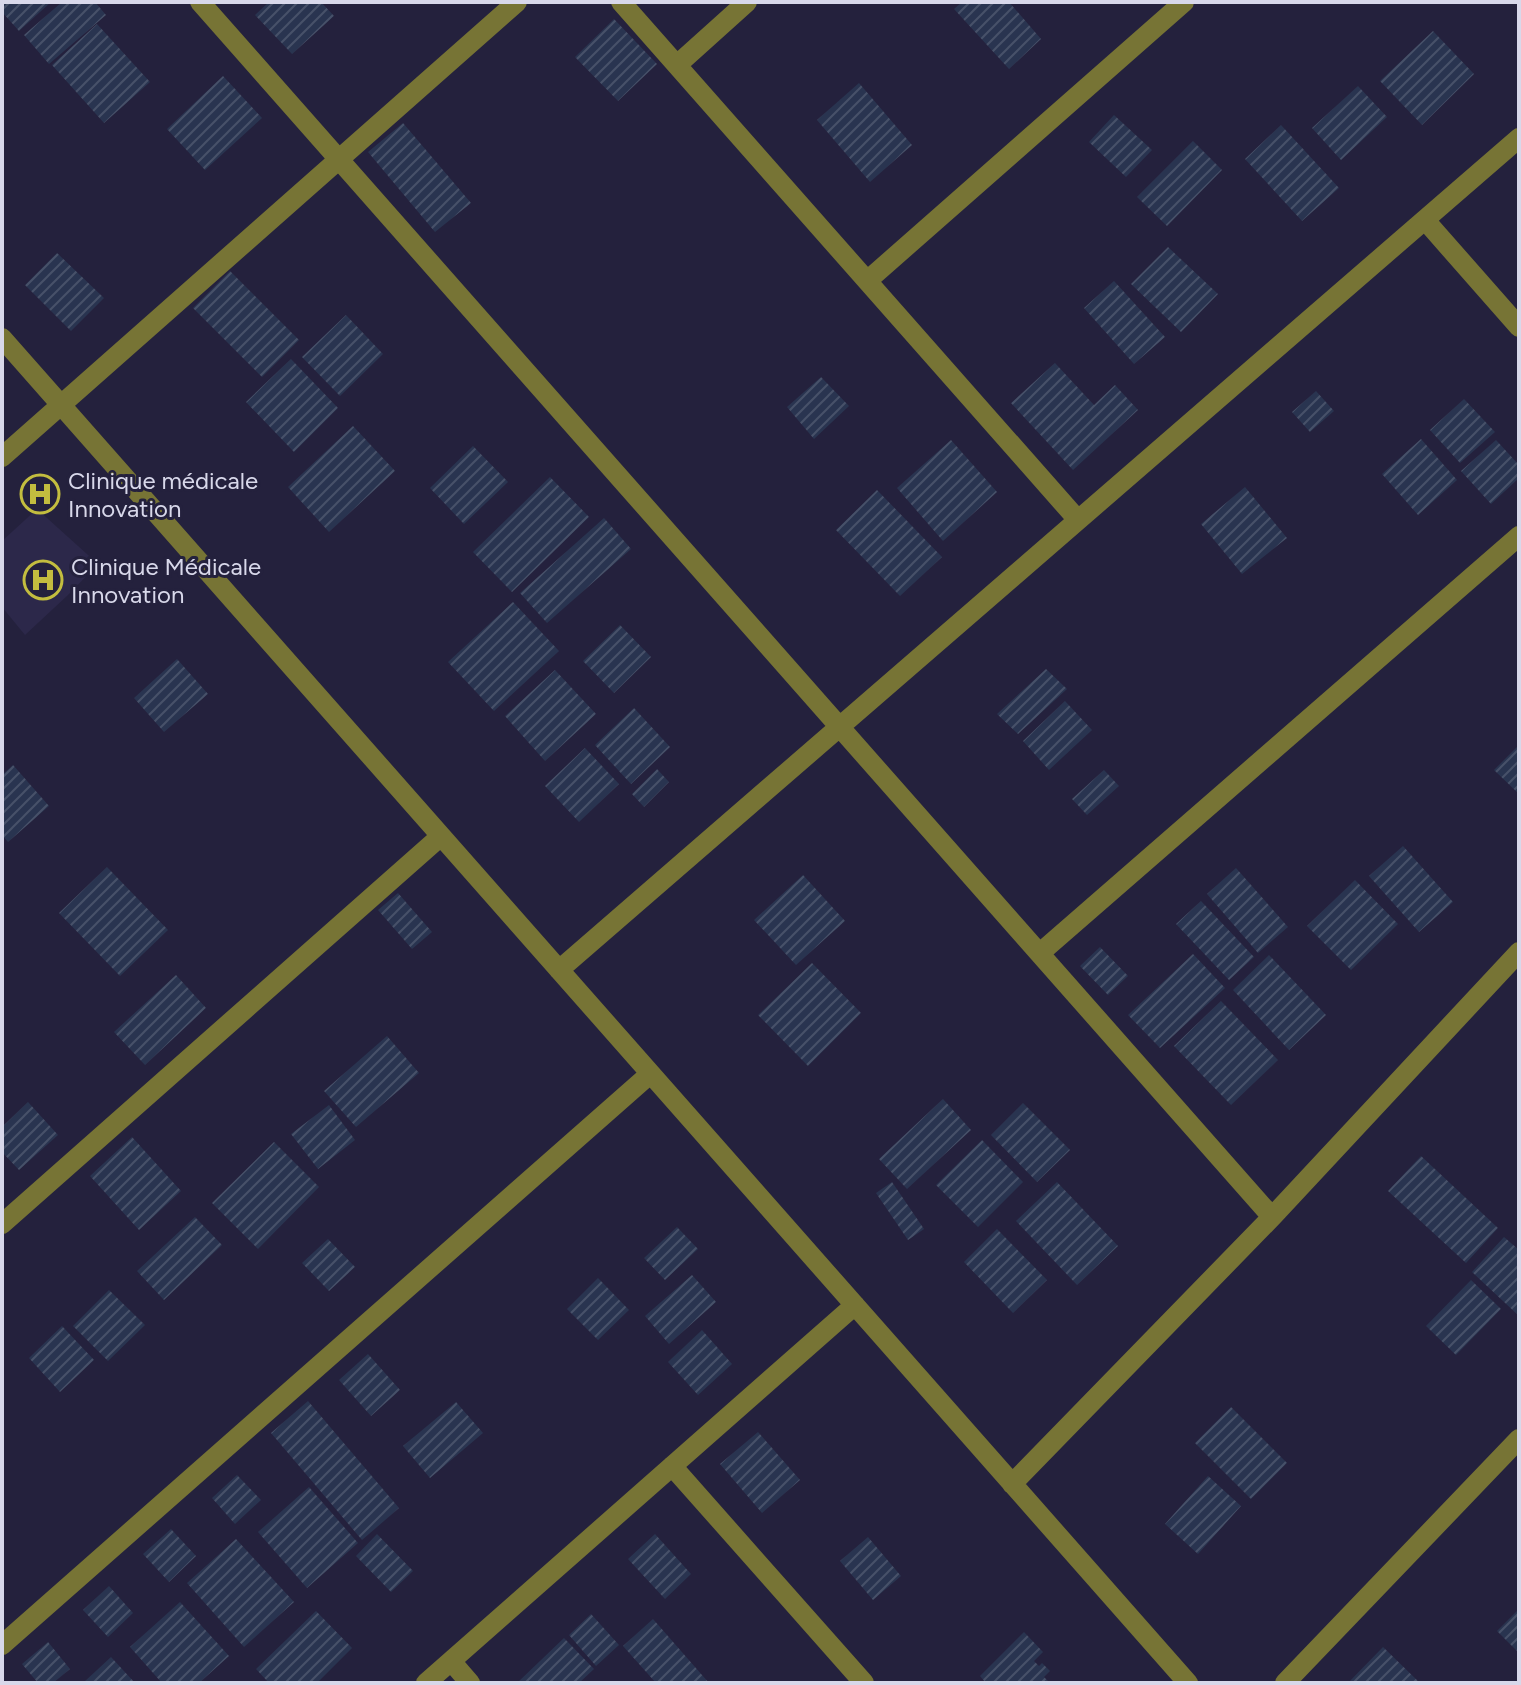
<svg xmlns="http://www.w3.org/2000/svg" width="1521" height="1685" font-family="Figtree,sans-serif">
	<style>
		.built { fill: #2c284a }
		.building { fill: url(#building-hatch) }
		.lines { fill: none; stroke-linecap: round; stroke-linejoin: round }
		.minor { stroke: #777435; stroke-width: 20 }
		.labels { text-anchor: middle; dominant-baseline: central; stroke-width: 6; stroke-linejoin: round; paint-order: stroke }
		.poi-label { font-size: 24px; fill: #d8d8ea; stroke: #24213d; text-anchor: start }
	</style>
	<defs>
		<pattern id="building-hatch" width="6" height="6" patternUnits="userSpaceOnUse" patternTransform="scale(2)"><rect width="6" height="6" fill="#293450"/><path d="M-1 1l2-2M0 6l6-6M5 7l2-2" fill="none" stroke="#475169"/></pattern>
	</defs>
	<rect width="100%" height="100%" fill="#24213d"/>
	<path class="built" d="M 37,509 L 98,564 L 68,595 L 25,635 L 2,607 L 2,541 Z"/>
	<path class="building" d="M 2,2 L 51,2 L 19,31 L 2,12 Z
		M 62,2 L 95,2 L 106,15 L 49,64 L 24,35 Z
		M 269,2 L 321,2 L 334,16 L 292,54 L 255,15 Z
		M 962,2 L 1009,2 L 1041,39 L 1009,69 L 954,9 Z
		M 614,19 L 657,64 L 618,101 L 575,57 Z
		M 97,24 L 150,82 L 104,123 L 52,65 Z
		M 1433,31 L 1474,74 L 1422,125 L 1380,81 Z
		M 223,76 L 262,118 L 205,170 L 167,129 Z
		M 859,83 L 912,145 L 870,182 L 817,120 Z
		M 1358,86 L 1387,117 L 1341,160 L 1312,128 Z
		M 1114,115 L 1152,150 L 1126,177 L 1089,142 Z
		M 403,123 L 471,203 L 435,232 L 368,152 Z
		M 1281,125 L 1339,188 L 1302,221 L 1245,159 Z
		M 1193,141 L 1222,170 L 1167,226 L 1137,197 Z
		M 1168,247 L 1218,294 L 1181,332 L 1131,284 Z
		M 57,253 L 104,298 L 71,331 L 25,285 Z
		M 230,271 L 299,340 L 262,377 L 193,308 Z
		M 1114,281 L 1165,337 L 1134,364 L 1084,308 Z
		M 346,315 L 383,354 L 340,396 L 302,357 Z
		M 291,359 L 338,408 L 294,452 L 246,402 Z
		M 1055,363 L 1094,405 L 1115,385 L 1138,410 L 1073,470 L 1011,403 Z
		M 821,377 L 849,406 L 814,439 L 787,407 Z
		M 1316,391 L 1334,411 L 1310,432 L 1292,412 Z
		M 1464,399 L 1495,432 L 1460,463 L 1430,430 Z
		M 353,426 L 395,471 L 329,532 L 288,487 Z
		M 1421,439 L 1457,480 L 1418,515 L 1382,474 Z
		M 951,440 L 997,492 L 943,541 L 897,488 Z
		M 1496,440 L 1519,465 L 1519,478 L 1491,504 L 1461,471 Z
		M 473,446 L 508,482 L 464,524 L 430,488 Z
		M 550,477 L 589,517 L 512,592 L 473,552 Z
		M 1245,487 L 1287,538 L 1242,574 L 1201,524 Z
		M 877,490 L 942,557 L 900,596 L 836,530 Z
		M 604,518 L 631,549 L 547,623 L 520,593 Z
		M 513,602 L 559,651 L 494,711 L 448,662 Z
		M 620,625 L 651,657 L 614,693 L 583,661 Z
		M 177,659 L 208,694 L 164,732 L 134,698 Z
		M 1046,669 L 1067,689 L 1018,734 L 997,714 Z
		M 555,670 L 596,714 L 545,761 L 505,716 Z
		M 1065,701 L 1092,730 L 1049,770 L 1023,741 Z
		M 634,708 L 670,747 L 631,784 L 595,745 Z
		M 1519,745 L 1519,794 L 1494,770 Z
		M 585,748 L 619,784 L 579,822 L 545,786 Z
		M 13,765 L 49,806 L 8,842 L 2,835 L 2,775 Z
		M 657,769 L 669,782 L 644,807 L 632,794 Z
		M 1104,770 L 1119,786 L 1087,815 L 1072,799 Z
		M 1403,846 L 1453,902 L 1419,932 L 1369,876 Z
		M 107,867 L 168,930 L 120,976 L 59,913 Z
		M 1236,868 L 1288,927 L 1258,953 L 1207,894 Z
		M 803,875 L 845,921 L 796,965 L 754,920 Z
		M 1355,880 L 1398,924 L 1351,970 L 1307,926 Z
		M 398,893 L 432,932 L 412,949 L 378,910 Z
		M 1201,901 L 1254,957 L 1229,980 L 1176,924 Z
		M 1100,947 L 1128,976 L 1108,995 L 1080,966 Z
		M 1193,954 L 1225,988 L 1160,1048 L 1128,1015 Z
		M 1269,955 L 1326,1015 L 1289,1050 L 1233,990 Z
		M 812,963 L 861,1013 L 808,1066 L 758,1015 Z
		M 176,975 L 206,1008 L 145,1065 L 114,1032 Z
		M 1221,1001 L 1278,1060 L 1231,1105 L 1174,1046 Z
		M 387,1036 L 419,1073 L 356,1127 L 324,1091 Z
		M 943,1099 L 971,1130 L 907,1189 L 879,1159 Z
		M 28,1102 L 58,1135 L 19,1170 L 2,1152 L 2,1127 Z
		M 1023,1103 L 1070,1150 L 1037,1182 L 991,1135 Z
		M 329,1105 L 355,1140 L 318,1169 L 291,1134 Z
		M 132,1137 L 181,1191 L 139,1230 L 90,1176 Z
		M 982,1140 L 1023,1182 L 978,1227 L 936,1185 Z
		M 274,1142 L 319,1187 L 258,1249 L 212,1203 Z
		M 1421,1156 L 1498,1228 L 1466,1263 L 1388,1191 Z
		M 892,1182 L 924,1229 L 908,1240 L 876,1193 Z
		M 1057,1182 L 1118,1246 L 1077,1285 L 1016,1221 Z
		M 195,1217 L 222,1245 L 164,1300 L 137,1271 Z
		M 677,1227 L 698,1249 L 665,1280 L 644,1258 Z
		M 997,1229 L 1047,1280 L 1013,1313 L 964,1262 Z
		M 1504,1237 L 1519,1250 L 1519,1316 L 1472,1272 Z
		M 328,1239 L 355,1267 L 329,1291 L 302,1263 Z
		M 692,1275 L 716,1302 L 669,1344 L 645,1316 Z
		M 598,1278 L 629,1310 L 598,1340 L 567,1309 Z
		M 1471,1280 L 1501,1309 L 1456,1355 L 1426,1326 Z
		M 109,1290 L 145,1325 L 108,1361 L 73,1326 Z
		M 62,1326 L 94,1360 L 60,1392 L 29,1358 Z
		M 702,1330 L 732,1364 L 698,1395 L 668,1362 Z
		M 368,1354 L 400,1390 L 371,1416 L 339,1380 Z
		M 308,1401 L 399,1508 L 362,1540 L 271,1433 Z
		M 456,1402 L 483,1433 L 430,1478 L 403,1446 Z
		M 1231,1407 L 1287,1463 L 1251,1499 L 1195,1443 Z
		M 758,1432 L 800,1480 L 762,1513 L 720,1464 Z
		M 237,1475 L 261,1500 L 235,1524 L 212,1498 Z
		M 1208,1476 L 1241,1506 L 1198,1554 L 1165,1524 Z
		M 309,1487 L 358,1543 L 307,1588 L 258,1532 Z
		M 171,1529 L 196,1556 L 169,1582 L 143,1554 Z
		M 377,1534 L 413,1571 L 391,1592 L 356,1556 Z
		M 655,1534 L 691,1574 L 665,1599 L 628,1559 Z
		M 868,1537 L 901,1576 L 873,1600 L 840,1561 Z
		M 236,1539 L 294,1602 L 244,1647 L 187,1583 Z
		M 109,1586 L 133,1613 L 108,1637 L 83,1610 Z
		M 180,1602 L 229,1656 L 199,1683 L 162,1683 L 130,1647 Z
		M 1519,1609 L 1519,1653 L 1497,1631 Z
		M 316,1611 L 352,1648 L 317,1683 L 269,1683 L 256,1669 Z
		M 591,1614 L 619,1645 L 596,1666 L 569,1635 Z
		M 653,1619 L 709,1683 L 656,1683 L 623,1646 Z
		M 1024,1632 L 1043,1652 L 1034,1661 L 1039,1666 L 1042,1663 L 1050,1671 L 1044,1677 L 1050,1683 L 986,1683 L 980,1676 Z
		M 564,1638 L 594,1669 L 579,1683 L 517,1683 Z
		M 48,1642 L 70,1669 L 53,1683 L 38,1683 L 22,1664 Z
		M 1383,1647 L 1420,1683 L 1348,1683 Z
		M 111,1657 L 135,1683 L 83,1683 Z"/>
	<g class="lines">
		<path class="minor" d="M 200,2 L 1272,1217
			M 621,2 L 1078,520
			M 677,65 L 747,2
			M 1425,220 L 1519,327
			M 867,281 L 1184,2
			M 2,338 L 1188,1683
			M 2,457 L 517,2
			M 1040,953 L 1519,536
			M 559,970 L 1519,138
			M 2,1224 L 441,836
			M 672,1466 L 864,1683
			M 1012,1484 L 1272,1217 L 1519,952
			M 2,1645 L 650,1074
			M 451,1661 L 470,1683
			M 426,1683 L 855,1305
			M 1285,1683 L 1519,1439"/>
	</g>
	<defs>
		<g id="hospital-ring" transform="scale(2)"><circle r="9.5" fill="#24213d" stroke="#c3bd3f" stroke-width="1.5"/><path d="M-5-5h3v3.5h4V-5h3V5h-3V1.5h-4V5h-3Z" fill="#c3bd3f"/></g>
	</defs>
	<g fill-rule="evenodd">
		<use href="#hospital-ring" x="40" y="494"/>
		<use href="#hospital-ring" x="43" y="580"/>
	</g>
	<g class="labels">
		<g class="poi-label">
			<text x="68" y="480">Clinique médicale<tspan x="68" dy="28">Innovation</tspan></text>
			<text x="71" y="566">Clinique Médicale<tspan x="71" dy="28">Innovation</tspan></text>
		</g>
	</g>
	<rect width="1521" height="1685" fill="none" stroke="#d8d8ea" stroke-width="8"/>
</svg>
